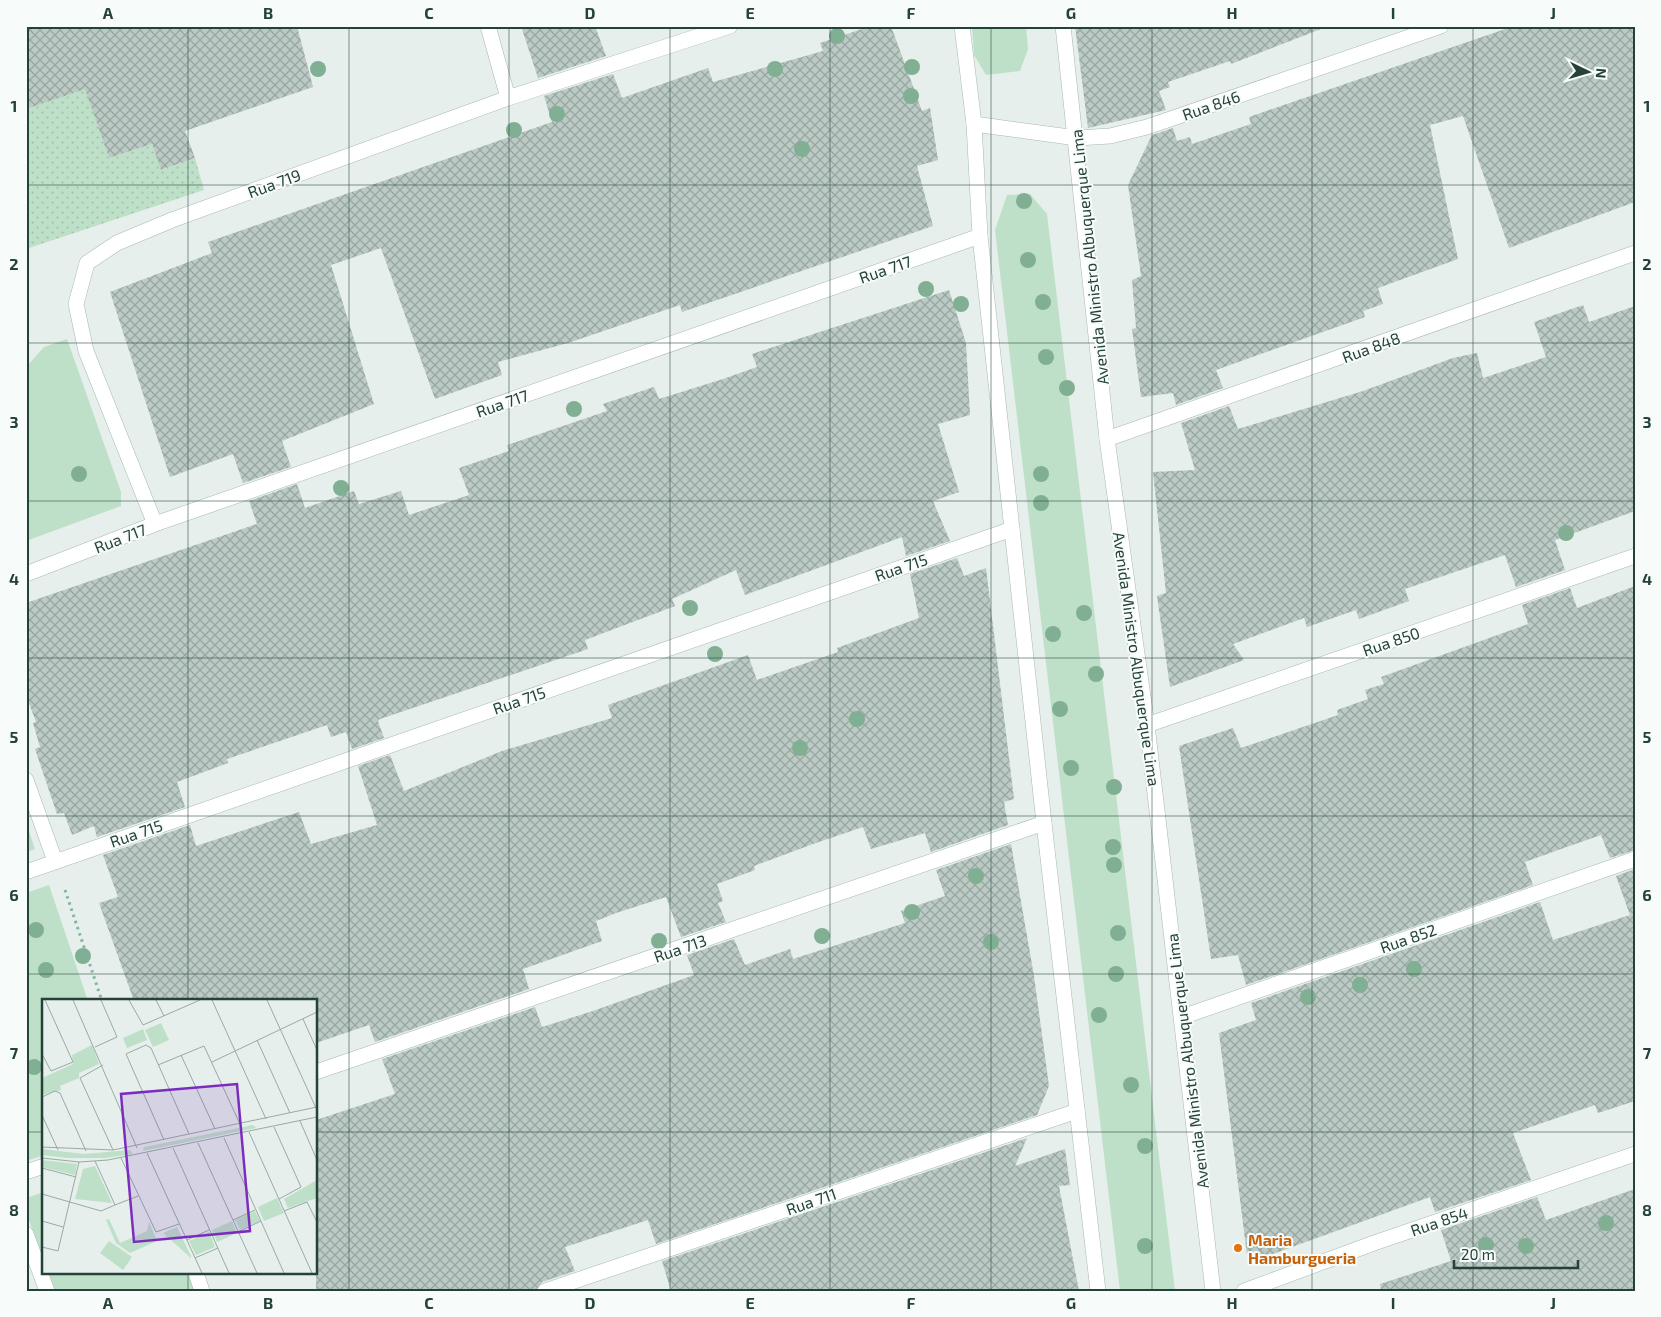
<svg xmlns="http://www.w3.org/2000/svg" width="1661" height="1317" font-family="'Exo 2',sans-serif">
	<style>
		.grass { fill: url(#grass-dots) }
		.park { fill: #bfe0c8 }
		.building { fill: url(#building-cross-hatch) }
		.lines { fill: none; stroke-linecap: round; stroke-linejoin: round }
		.minor-casing { stroke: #a8b8b2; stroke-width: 16 }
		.tertiary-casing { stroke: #a8b8b2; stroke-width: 16 }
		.path { stroke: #86b3a5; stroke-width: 3; stroke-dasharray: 2.5 4; stroke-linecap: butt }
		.minor { stroke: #fff; stroke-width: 15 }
		.tertiary { stroke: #fff; stroke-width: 15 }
		.tree { fill: #80af93 }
		.grid { fill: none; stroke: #24423a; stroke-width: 1; stroke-opacity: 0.55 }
		.food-dot { fill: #e8710a; stroke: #f7fbf9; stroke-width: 2 }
		.labels { text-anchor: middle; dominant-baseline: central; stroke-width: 4; stroke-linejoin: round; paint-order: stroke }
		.street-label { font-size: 16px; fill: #24423a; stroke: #f7fbf9 }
		.food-label { font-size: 16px; font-weight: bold; fill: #c56008; stroke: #f7fbf9; text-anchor: start }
		.inset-road { fill: none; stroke: #98aaa4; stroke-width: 1 }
		.view { fill: #7b2cbf; fill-opacity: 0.15; stroke: #7b2cbf; stroke-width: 2.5 }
		.inset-edge { fill: none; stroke: #24423a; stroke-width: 2.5 }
		.neatline { fill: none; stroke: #24423a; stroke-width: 2 }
		.grid-label { font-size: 16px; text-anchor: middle; font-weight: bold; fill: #24423a }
	</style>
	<defs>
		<pattern id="grass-dots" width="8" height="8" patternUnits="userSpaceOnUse" patternTransform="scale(1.25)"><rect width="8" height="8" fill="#bfe0c8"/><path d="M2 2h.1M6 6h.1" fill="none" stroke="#a4c1ad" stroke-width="1.8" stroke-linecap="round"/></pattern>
		<pattern id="building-cross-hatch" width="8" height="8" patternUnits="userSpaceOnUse" patternTransform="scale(1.25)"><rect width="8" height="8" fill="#bbcac4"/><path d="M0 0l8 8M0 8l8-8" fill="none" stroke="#98a6a0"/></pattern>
	</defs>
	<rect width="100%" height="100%" fill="#e6efeb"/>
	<path class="grass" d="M 26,26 L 64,26 L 109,158 L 152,144 L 162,170 L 195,158 L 204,190 L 26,249 Z"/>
	<path class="park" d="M 972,26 L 1026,26 L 1028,49 L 1020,71 L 986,75 L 974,55 Z
		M 1030,194 L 1047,214 L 1175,1291 L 1120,1291 L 995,230 L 1007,195 Z
		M 67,339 L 121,492 L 121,506 L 26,541 L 26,367 L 44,347 Z
		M 26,822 L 35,849 L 26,852 Z
		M 49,885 L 88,1001 L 44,1001 L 44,1155 L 26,1161 L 26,893 Z
		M 44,1192 L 44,1261 L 26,1212 L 26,1198 Z
		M 48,1273 L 189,1273 L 195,1291 L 54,1291 Z"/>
	<path class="building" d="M 26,26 L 297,26 L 313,87 L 185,131 L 195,158 L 161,170 L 152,144 L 109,158 L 85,89 L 26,109 Z
		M 521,26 L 595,26 L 606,56 L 538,78 Z
		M 871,26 L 891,26 L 922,111 L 930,108 L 938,160 L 917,166 L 933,226 L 682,312 L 680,305 L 568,343 L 498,362 L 502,375 L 435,399 L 381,248 L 331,265 L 374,404 L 282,441 L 291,467 L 243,483 L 233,454 L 170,477 L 110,292 L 212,253 L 208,242 L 552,122 L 544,96 L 613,74 L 622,98 L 708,68 L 713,82 L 823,51 L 820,43 Z
		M 1075,26 L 1321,26 L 1321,29 L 1231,64 L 1230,61 L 1168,82 L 1170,87 L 1159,91 L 1166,110 L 1088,128 Z
		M 1514,26 L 1635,26 L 1635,202 L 1509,248 L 1463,116 L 1430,125 L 1458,259 L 1378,288 L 1383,304 L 1363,311 L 1365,317 L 1216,370 L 1223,388 L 1176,405 L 1173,393 L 1141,397 L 1132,329 L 1136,328 L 1132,280 L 1141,276 L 1128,185 L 1152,135 L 1173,128 L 1177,141 L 1190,137 L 1192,144 L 1251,124 L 1249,117 Z
		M 949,290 L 966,343 L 970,415 L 938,424 L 959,492 L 933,501 L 950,541 L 906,556 L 902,537 L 745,595 L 736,570 L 672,599 L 675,606 L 585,640 L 588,649 L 380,719 L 378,721 L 384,738 L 352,749 L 346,732 L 331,737 L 327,725 L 227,759 L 228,763 L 177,782 L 185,807 L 97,837 L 94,826 L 72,835 L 64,813 L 57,814 L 35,749 L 40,747 L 33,723 L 36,722 L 26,695 L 26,603 L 257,524 L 249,501 L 297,484 L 305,508 L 354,491 L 359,504 L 401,491 L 409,515 L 469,495 L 459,468 L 509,451 L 507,445 L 607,411 L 603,404 L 654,387 L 659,399 L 723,379 L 757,367 L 752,354 Z
		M 1583,305 L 1589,322 L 1635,306 L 1635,511 L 1555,540 L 1565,570 L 1516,587 L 1505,555 L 1405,589 L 1409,601 L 1359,619 L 1356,610 L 1307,627 L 1304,618 L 1233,644 L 1244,660 L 1170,687 L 1157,596 L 1166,593 L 1153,472 L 1195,470 L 1181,423 L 1229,406 L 1238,429 L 1363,391 L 1453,358 L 1477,353 L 1483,378 L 1546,357 L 1534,322 Z
		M 957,558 L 964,576 L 986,568 L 1014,799 L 1004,802 L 1008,825 L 931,852 L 925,833 L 871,849 L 863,827 L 813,844 L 754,866 L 755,870 L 717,884 L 723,901 L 718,903 L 726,922 L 681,937 L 666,897 L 616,913 L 596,921 L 602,941 L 523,969 L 529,989 L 375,1042 L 369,1025 L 316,1043 L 316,1001 L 134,1001 L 99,903 L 118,897 L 103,855 L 190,825 L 196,846 L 299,812 L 311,844 L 377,825 L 358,766 L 390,755 L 404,791 L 502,751 L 612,718 L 608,705 L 748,655 L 757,680 L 838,652 L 837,648 L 919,618 L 910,574 Z
		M 1635,586 L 1635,850 L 1610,858 L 1601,835 L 1561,849 L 1525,862 L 1533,885 L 1246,985 L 1238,955 L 1211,959 L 1179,746 L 1233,728 L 1241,748 L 1338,715 L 1337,710 L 1368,699 L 1365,690 L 1384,684 L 1381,677 L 1528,624 L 1522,605 L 1570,588 L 1577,608 Z
		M 1011,844 L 1034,976 L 1049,1086 L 1037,1115 L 656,1244 L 648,1220 L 565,1247 L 575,1271 L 542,1282 L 536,1291 L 316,1291 L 316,1120 L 395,1094 L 382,1059 L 535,1007 L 542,1027 L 593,1011 L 694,975 L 687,955 L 734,939 L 745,965 L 790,949 L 793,959 L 905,923 L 901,911 L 945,896 L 936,870 Z
		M 1635,869 L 1635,1101 L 1598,1113 L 1595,1105 L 1513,1133 L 1531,1180 L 1435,1212 L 1430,1197 L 1248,1263 L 1219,1033 L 1256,1020 L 1251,1003 L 1540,902 L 1553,940 L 1630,915 L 1616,876 Z
		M 1027,1138 L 1015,1166 L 1065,1149 L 1070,1185 L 1059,1186 L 1079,1291 L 671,1291 L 662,1261 Z
		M 1635,1189 L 1635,1291 L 1381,1291 L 1380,1284 L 1451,1261 L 1441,1230 L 1537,1197 L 1546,1220 Z"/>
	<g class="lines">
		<g class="minor-casing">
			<path id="minor" d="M 488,26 L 508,98
				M 974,124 L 1077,138 L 1110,136 L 1147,127 L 1441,26
				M 1107,439 L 1635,253
				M 155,524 L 86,351 L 76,304 L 87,263 L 117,243 L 172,220 L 508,98 L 730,26
				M 26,574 L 155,524 L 980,236
				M 1147,725 L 1635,556
				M 26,780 L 55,861
				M 26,872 L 1012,529
				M 1182,1017 L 1635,859
				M 316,1072 L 1044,823
				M 26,1172 L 44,1166
				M 26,1234 L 47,1291
				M 196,1273 L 202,1291
				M 545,1291 L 1077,1111
				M 1244,1291 L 1374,1243 L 1635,1154"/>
		</g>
		<g class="tertiary-casing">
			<path id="tertiary" d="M 962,26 L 974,124 L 980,236 L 1044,823 L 1098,1291
				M 1063,26 L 1107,439 L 1147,725 L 1213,1291"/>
		</g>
		<path class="path" d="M 65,890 L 102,1001"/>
		<use href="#minor" class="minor"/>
		<use href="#tertiary" class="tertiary"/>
	</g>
	<g class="tree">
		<circle cx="837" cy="36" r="8"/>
		<circle cx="912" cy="67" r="8"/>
		<circle cx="318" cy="69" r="8"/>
		<circle cx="775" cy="69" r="8"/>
		<circle cx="911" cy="96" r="8"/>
		<circle cx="557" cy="114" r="8"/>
		<circle cx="514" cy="130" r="8"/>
		<circle cx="802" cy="149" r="8"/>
		<circle cx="1024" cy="201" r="8"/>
		<circle cx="1028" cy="260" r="8"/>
		<circle cx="926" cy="289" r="8"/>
		<circle cx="1043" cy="302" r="8"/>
		<circle cx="961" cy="304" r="8"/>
		<circle cx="1046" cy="357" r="8"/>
		<circle cx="1067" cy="388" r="8"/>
		<circle cx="574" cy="409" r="8"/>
		<circle cx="79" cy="474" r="8"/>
		<circle cx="1041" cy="474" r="8"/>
		<circle cx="341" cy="488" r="8"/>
		<circle cx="1041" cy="503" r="8"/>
		<circle cx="1566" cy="533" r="8"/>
		<circle cx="690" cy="608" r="8"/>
		<circle cx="1084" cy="613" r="8"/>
		<circle cx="1053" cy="634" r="8"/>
		<circle cx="715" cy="654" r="8"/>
		<circle cx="1096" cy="674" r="8"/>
		<circle cx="1060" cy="709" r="8"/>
		<circle cx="857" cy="719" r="8"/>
		<circle cx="800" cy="748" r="8"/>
		<circle cx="1071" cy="768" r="8"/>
		<circle cx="1114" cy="787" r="8"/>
		<circle cx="1113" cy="847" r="8"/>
		<circle cx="1114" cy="865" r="8"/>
		<circle cx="976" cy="876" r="8"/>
		<circle cx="912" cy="912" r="8"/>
		<circle cx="36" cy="930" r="8"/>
		<circle cx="1118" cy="933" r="8"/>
		<circle cx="822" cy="936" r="8"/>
		<circle cx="659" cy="941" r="8"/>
		<circle cx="991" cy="942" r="8"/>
		<circle cx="83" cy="956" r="8"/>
		<circle cx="1414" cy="969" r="8"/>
		<circle cx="46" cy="970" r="8"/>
		<circle cx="1116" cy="974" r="8"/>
		<circle cx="1360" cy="985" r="8"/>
		<circle cx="1308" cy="997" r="8"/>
		<circle cx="1099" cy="1015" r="8"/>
		<circle cx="34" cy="1067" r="8"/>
		<circle cx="1131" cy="1085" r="8"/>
		<circle cx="1145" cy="1146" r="8"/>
		<circle cx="1606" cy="1223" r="8"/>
		<circle cx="1486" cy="1245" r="8"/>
		<circle cx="1145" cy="1246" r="8"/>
		<circle cx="1526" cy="1246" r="8"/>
	</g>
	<path class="grid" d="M 188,26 L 188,1001M 349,26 L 349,1291M 509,26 L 509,1291M 670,26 L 670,1291M 830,26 L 830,1291M 991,26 L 991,1291M 1152,26 L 1152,1291M 1312,26 L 1312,1291M 1473,26 L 1473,1291M 26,185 L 1635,185M 26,343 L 1635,343M 26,501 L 1635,501M 26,658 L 1635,658M 26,816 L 1635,816M 26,974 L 1635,974M 26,1132 L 44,1132M 316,1132 L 1635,1132M 188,1273 L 188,1291"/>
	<circle class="food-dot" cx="1238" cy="1248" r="5"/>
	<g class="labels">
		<g class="street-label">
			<text transform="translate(1211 105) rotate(-19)">Rua 846</text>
			<text transform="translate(274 183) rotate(-20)">Rua 719</text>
			<text transform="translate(1089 257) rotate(-96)">Avenida Ministro Albuquerque Lima</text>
			<text transform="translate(885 269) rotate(-19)">Rua 717</text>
			<text transform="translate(1371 347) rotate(-20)">Rua 848</text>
			<text transform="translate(502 403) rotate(-19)">Rua 717</text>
			<text transform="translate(120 538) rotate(-21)">Rua 717</text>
			<text transform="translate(901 567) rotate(-19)">Rua 715</text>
			<text transform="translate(1391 641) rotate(-19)">Rua 850</text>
			<text transform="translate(1137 659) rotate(82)">Avenida Ministro Albuquerque Lima</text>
			<text transform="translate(519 700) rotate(-19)">Rua 715</text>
			<text transform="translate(136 833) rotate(-19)">Rua 715</text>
			<text transform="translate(1408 938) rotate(-19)">Rua 852</text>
			<text transform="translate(680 948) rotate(-19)">Rua 713</text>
			<text transform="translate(1187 1061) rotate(-97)">Avenida Ministro Albuquerque Lima</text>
			<text transform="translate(811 1201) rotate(-19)">Rua 711</text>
			<text transform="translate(1439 1221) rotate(-19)">Rua 854</text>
		</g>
		<g class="food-label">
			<text x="1248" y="1239">Maria<tspan x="1248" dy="18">Hamburgueria</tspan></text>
		</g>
	</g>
	<g transform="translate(42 999)">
		<rect width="275" height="275" fill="#e6efeb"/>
		<path d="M 53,167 L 70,204 L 33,200 L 41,170 ZM 67,220 L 78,244 L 105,232 L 107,223 L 115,242 L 88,254 L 74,244 L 64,221 Z" fill="#bfe0c8"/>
		<path d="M 119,24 L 127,41 L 111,48 L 103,31 ZM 101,30 L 105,41 L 85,49 L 81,39 ZM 50,46 L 57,65 L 37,74 L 37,79 L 18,87 L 19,91 L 0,96 L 0,79 L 31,65 L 30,56 ZM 211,126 L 214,129 L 101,152 L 102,148 ZM 0,150 L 42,155 L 88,151 L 91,155 L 63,159 L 25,159 L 0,156 ZM 0,161 L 35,165 L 33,176 L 0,168 ZM 275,181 L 275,199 L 246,209 L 242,200 ZM 235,199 L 242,214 L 222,222 L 216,208 ZM 213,212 L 218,222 L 198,231 L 193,221 ZM 190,222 L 195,234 L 175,243 L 170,231 ZM 135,228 L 149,257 L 149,259 L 121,234 ZM 167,233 L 173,248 L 154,256 L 147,242 ZM 67,242 L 90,258 L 81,271 L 58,254 Z" fill="#bfe0c8"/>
		<path class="inset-road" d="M 31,1 L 95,149M 87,1 L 101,26 L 158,1M 114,1 L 122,17M 170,1 L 224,120M 225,1 L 274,109M 261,20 L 275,51M 215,41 L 248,114M 53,48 L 75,38 L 59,1M 0,55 L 9,72 L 31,63 L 3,1M 139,56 L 173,130M 170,63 L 275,13M 61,66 L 38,79 L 71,151M 116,66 L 162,47 L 198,125M 0,98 L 13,92 L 18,94 L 44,152M 0,116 L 16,151M 258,122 L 275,161M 232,128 L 259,188 L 237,200M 207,133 L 270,274M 182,139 L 242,274M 122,141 L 84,55 L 104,46 L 109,49 L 147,135M 156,144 L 215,274M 0,148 L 71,151 L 275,108M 131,149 L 187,274M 105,154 L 160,274M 0,159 L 37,163 L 66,161 L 275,118M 79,159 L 114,233 L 137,225M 53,162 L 73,206 L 96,197M 0,169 L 34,178M 0,195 L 59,212 L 73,206M 242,212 L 265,203 L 275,223M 191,221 L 213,211M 0,222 L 21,228M 196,233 L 219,222M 145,241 L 167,231M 0,248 L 16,252 L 37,163M 153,259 L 176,249"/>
		<path class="view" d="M 195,85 L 208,232 L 92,243 L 79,95 Z"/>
		<rect width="275" height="275" class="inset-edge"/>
	</g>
	<rect width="1661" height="1317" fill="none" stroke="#f7fbf9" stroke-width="55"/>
	<g transform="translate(1588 72) rotate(95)" stroke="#f7fbf9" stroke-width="4" paint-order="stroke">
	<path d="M0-4L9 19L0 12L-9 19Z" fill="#24423a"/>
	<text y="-8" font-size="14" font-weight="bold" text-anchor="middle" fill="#24423a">N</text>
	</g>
	<path d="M1454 1260v8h124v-8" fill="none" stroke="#24423a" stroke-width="2.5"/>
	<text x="1461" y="1260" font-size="15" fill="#24423a" stroke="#f7fbf9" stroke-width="4" paint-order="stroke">20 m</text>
	<rect x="28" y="28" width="1606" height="1262" class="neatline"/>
	<g class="grid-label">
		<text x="108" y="19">A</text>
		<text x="268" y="19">B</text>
		<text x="429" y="19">C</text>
		<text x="590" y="19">D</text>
		<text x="750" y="19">E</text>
		<text x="911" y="19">F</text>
		<text x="1071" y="19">G</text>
		<text x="1232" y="19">H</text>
		<text x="1393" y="19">I</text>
		<text x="1553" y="19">J</text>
		<text x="14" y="112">1</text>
		<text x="1647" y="112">1</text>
		<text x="14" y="270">2</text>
		<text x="1647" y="270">2</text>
		<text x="14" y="428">3</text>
		<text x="1647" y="428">3</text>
		<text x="14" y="585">4</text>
		<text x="1647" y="585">4</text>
		<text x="14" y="743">5</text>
		<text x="1647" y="743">5</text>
		<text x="14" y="901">6</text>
		<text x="1647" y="901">6</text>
		<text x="14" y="1059">7</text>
		<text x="1647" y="1059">7</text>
		<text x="14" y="1216">8</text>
		<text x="1647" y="1216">8</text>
		<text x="108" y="1309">A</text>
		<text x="268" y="1309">B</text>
		<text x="429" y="1309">C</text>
		<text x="590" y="1309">D</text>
		<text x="750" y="1309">E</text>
		<text x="911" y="1309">F</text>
		<text x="1071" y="1309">G</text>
		<text x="1232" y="1309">H</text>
		<text x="1393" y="1309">I</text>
		<text x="1553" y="1309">J</text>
	</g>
</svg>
